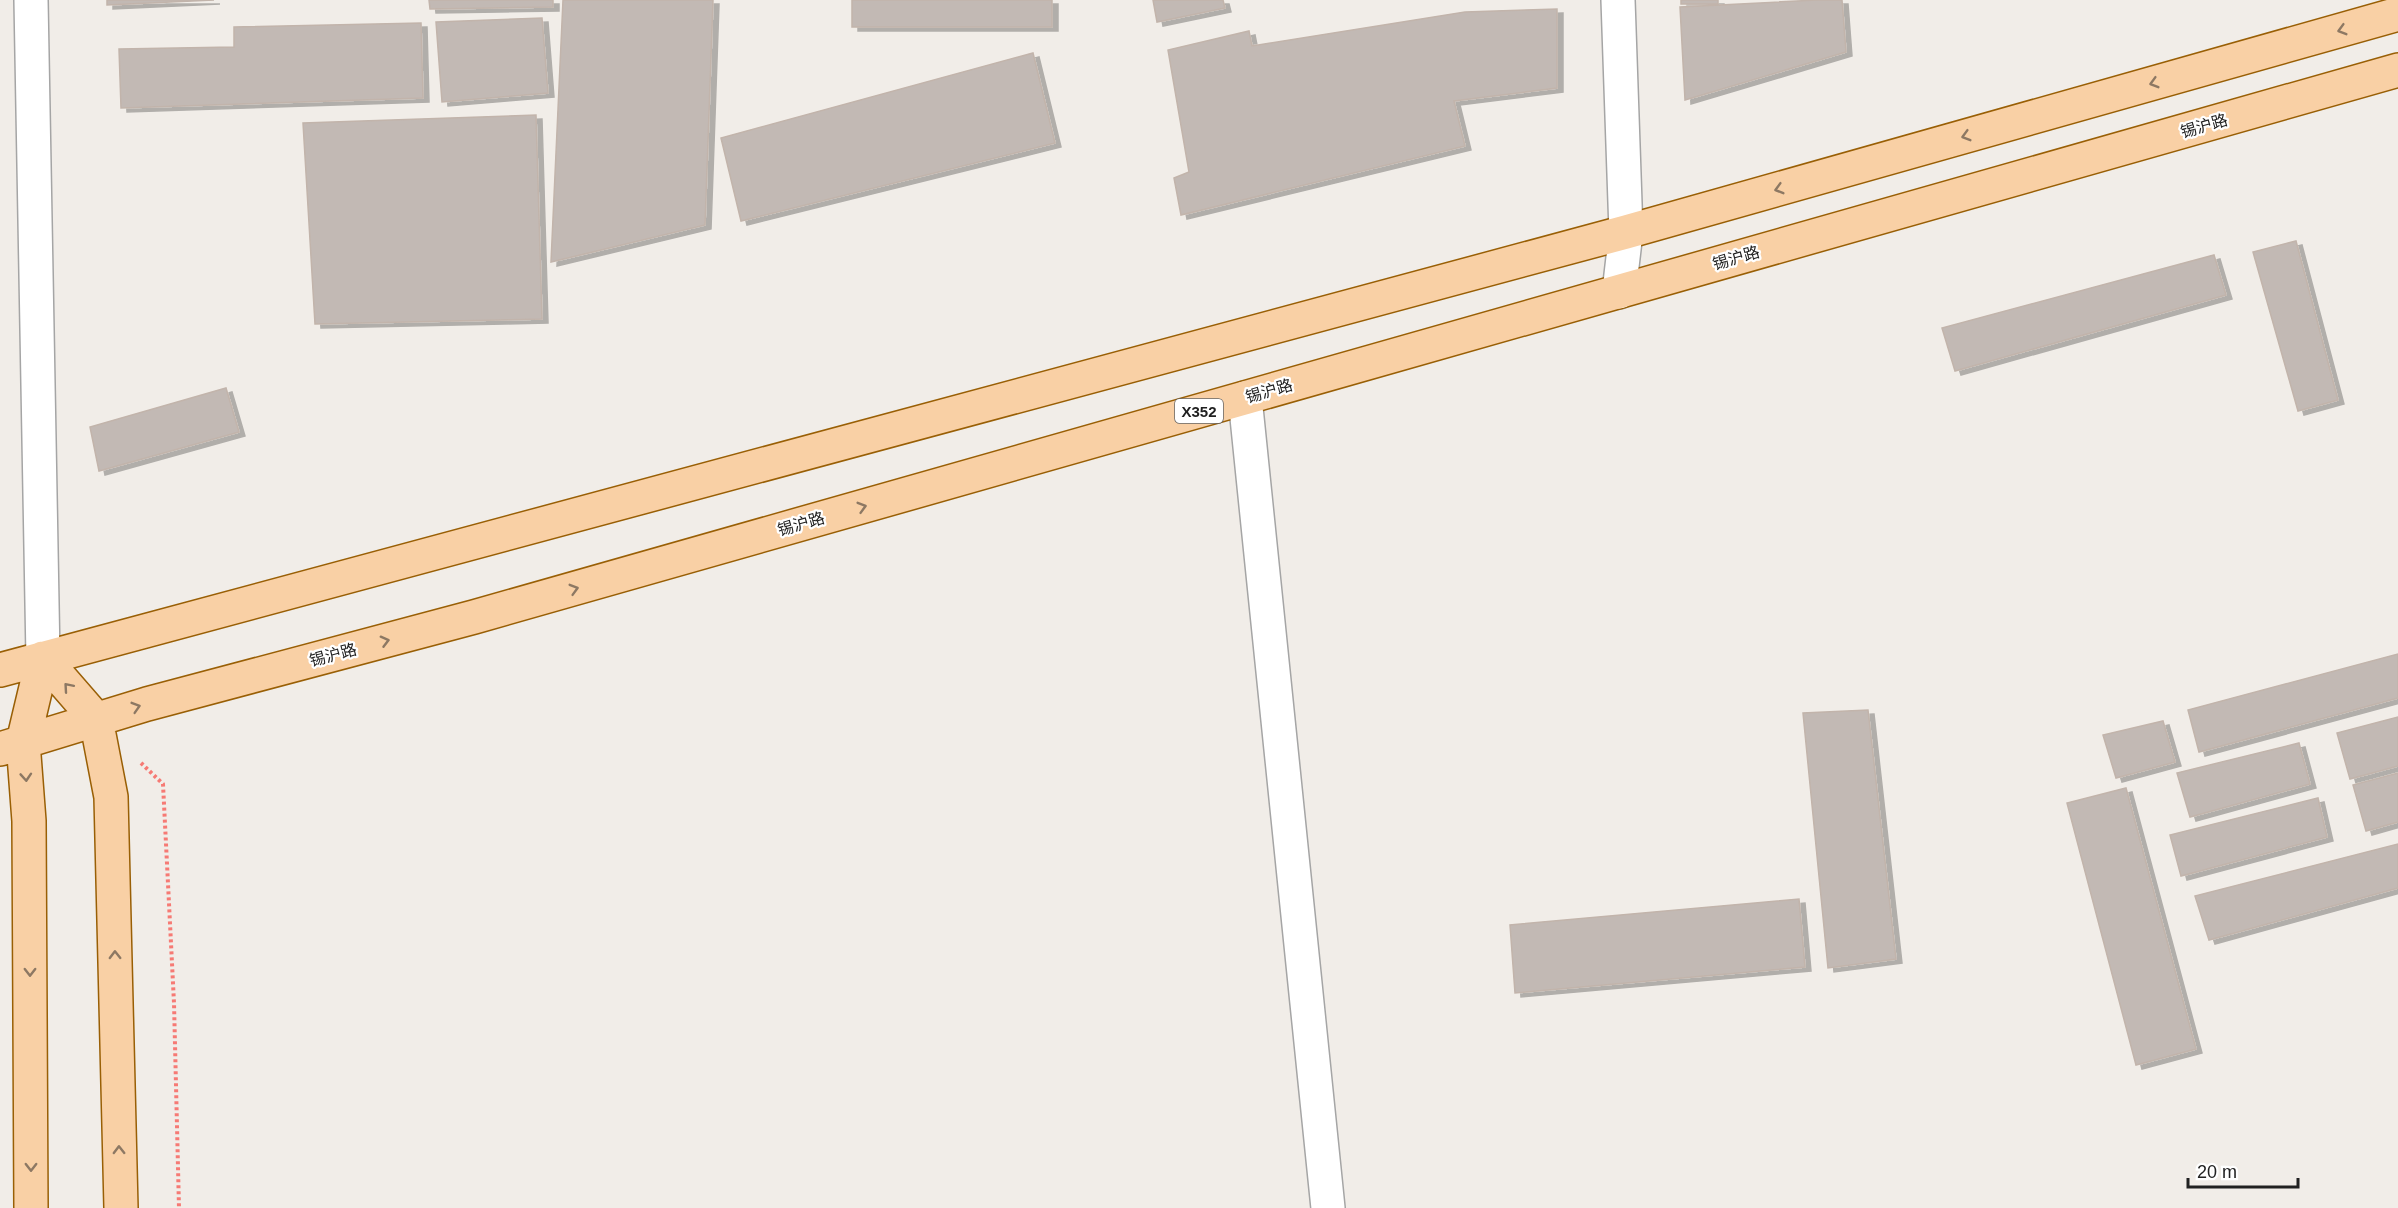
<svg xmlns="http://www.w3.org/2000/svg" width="2398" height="1208" font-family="Helvetica,'Noto Sans SC',sans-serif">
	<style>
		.building { fill: #c2b9b4; stroke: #c2b4ab; stroke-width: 1.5; filter: url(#shadow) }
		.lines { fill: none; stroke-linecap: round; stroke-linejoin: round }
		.minor-casing { stroke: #a5a5a5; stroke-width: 36 }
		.major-casing { stroke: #995f05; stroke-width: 36 }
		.path { stroke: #f67a74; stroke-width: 4; stroke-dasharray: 3 3; stroke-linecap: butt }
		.minor { stroke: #fff; stroke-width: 33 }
		.major { stroke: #f9d0a5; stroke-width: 33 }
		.oneway { stroke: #8d7863 }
		.labels { text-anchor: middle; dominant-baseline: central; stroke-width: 4.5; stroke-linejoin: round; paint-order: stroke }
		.shield { fill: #fff; stroke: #646464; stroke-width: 1.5 }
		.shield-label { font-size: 15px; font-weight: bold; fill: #212121 }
		.street-label { font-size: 16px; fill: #212121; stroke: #fff }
	</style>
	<defs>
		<filter id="shadow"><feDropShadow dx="6" dy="4" stdDeviation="0" flood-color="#0004"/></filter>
	</defs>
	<rect width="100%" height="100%" fill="#f1ede8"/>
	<path class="building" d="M 107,0 L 214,0 L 107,5 Z
		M 429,0 L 553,0 L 553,7 L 430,9 Z
		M 563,0 L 713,0 L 705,225 L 551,262 Z
		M 852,0 L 1052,0 L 1052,27 L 852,27 Z
		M 1153,0 L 1223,0 L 1225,8 L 1157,22 Z
		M 1681,0 L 1718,0 L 1718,4 L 1681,4 Z
		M 1817,0 L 1842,0 L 1846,52 L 1685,100 L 1680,7 Z
		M 1557,9 L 1557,88 L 1454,101 L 1465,146 L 1181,215 L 1174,178 L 1189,172 L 1168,50 L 1249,31 L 1252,46 L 1465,12 Z
		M 542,18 L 548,93 L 442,102 L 436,22 Z
		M 421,23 L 423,98 L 121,108 L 119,49 L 234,47 L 234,27 Z
		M 1033,53 L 1055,143 L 741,221 L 721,138 Z
		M 536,115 L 542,319 L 315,324 L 303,123 Z
		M 2296,241 L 2338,400 L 2298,411 L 2253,252 Z
		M 2214,255 L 2226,295 L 1955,371 L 1942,328 Z
		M 226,388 L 239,432 L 99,471 L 90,427 Z
		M 2398,654 L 2398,698 L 2199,752 L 2188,710 Z
		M 1868,710 L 1896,959 L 1828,968 L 1803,713 Z
		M 2398,717 L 2398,766 L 2350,779 L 2337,733 Z
		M 2163,721 L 2175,762 L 2116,778 L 2103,735 Z
		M 2299,743 L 2310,784 L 2190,817 L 2177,773 Z
		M 2398,773 L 2398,822 L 2366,831 L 2353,785 Z
		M 2126,788 L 2196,1049 L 2136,1065 L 2067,803 Z
		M 2318,798 L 2327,837 L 2181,876 L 2170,835 Z
		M 2398,844 L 2398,888 L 2209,940 L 2195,896 Z
		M 1799,899 L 1805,967 L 1515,993 L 1510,925 Z"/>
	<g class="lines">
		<g class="minor-casing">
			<path id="minor" d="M 31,0 L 43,658
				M 1618,0 L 1626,232 L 1619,292
				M 1245,398 L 1328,1208"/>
		</g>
		<g class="major-casing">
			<path id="major" d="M 43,658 L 96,719 L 111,797 L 121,1208
				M 0,670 L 1626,232 L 2398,14
				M 0,749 L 147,704 L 474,617 L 2398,70
				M 31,1208 L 29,821 L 23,742 L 43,658"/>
		</g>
		<path class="path" d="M 141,763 L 163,784 L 174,1003 L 179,1208"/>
		<use href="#minor" class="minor"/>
		<use href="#major" class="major"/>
	</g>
	<defs><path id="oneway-chevron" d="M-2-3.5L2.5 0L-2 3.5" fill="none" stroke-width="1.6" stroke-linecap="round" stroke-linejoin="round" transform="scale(1.5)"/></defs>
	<g class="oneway">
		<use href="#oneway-chevron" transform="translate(2342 30) rotate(164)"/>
		<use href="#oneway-chevron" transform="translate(2154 83) rotate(164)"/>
		<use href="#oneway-chevron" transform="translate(1966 136) rotate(164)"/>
		<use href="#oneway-chevron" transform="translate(1779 189) rotate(164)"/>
		<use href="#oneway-chevron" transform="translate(862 507) rotate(-16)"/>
		<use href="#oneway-chevron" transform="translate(574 589) rotate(-16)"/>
		<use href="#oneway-chevron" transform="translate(385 641) rotate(-15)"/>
		<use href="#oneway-chevron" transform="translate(68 687) rotate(-131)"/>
		<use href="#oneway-chevron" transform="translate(136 707) rotate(-17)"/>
		<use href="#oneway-chevron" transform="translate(26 777) rotate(86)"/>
		<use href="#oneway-chevron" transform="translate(115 955) rotate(-91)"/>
		<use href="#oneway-chevron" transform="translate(30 972) rotate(90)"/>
		<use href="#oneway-chevron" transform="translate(119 1150) rotate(-91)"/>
		<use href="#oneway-chevron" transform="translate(31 1167) rotate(90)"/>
	</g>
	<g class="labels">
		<rect class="shield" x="1175" y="399" width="48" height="24" rx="4.5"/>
		<g class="shield-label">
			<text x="1199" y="411">X352</text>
		</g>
		<g class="street-label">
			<text transform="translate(2204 126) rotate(-16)">锡沪路</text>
			<text transform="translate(1736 258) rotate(-16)">锡沪路</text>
			<text transform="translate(1269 391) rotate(-16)">锡沪路</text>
			<text transform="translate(801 524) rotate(-16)">锡沪路</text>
			<text transform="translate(333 655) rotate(-15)">锡沪路</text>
		</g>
	</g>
	<path d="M2188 1178v9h110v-9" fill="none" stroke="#212121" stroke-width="3"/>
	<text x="2197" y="1178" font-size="18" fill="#212121" stroke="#ffffff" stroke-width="4.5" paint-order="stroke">20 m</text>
</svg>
